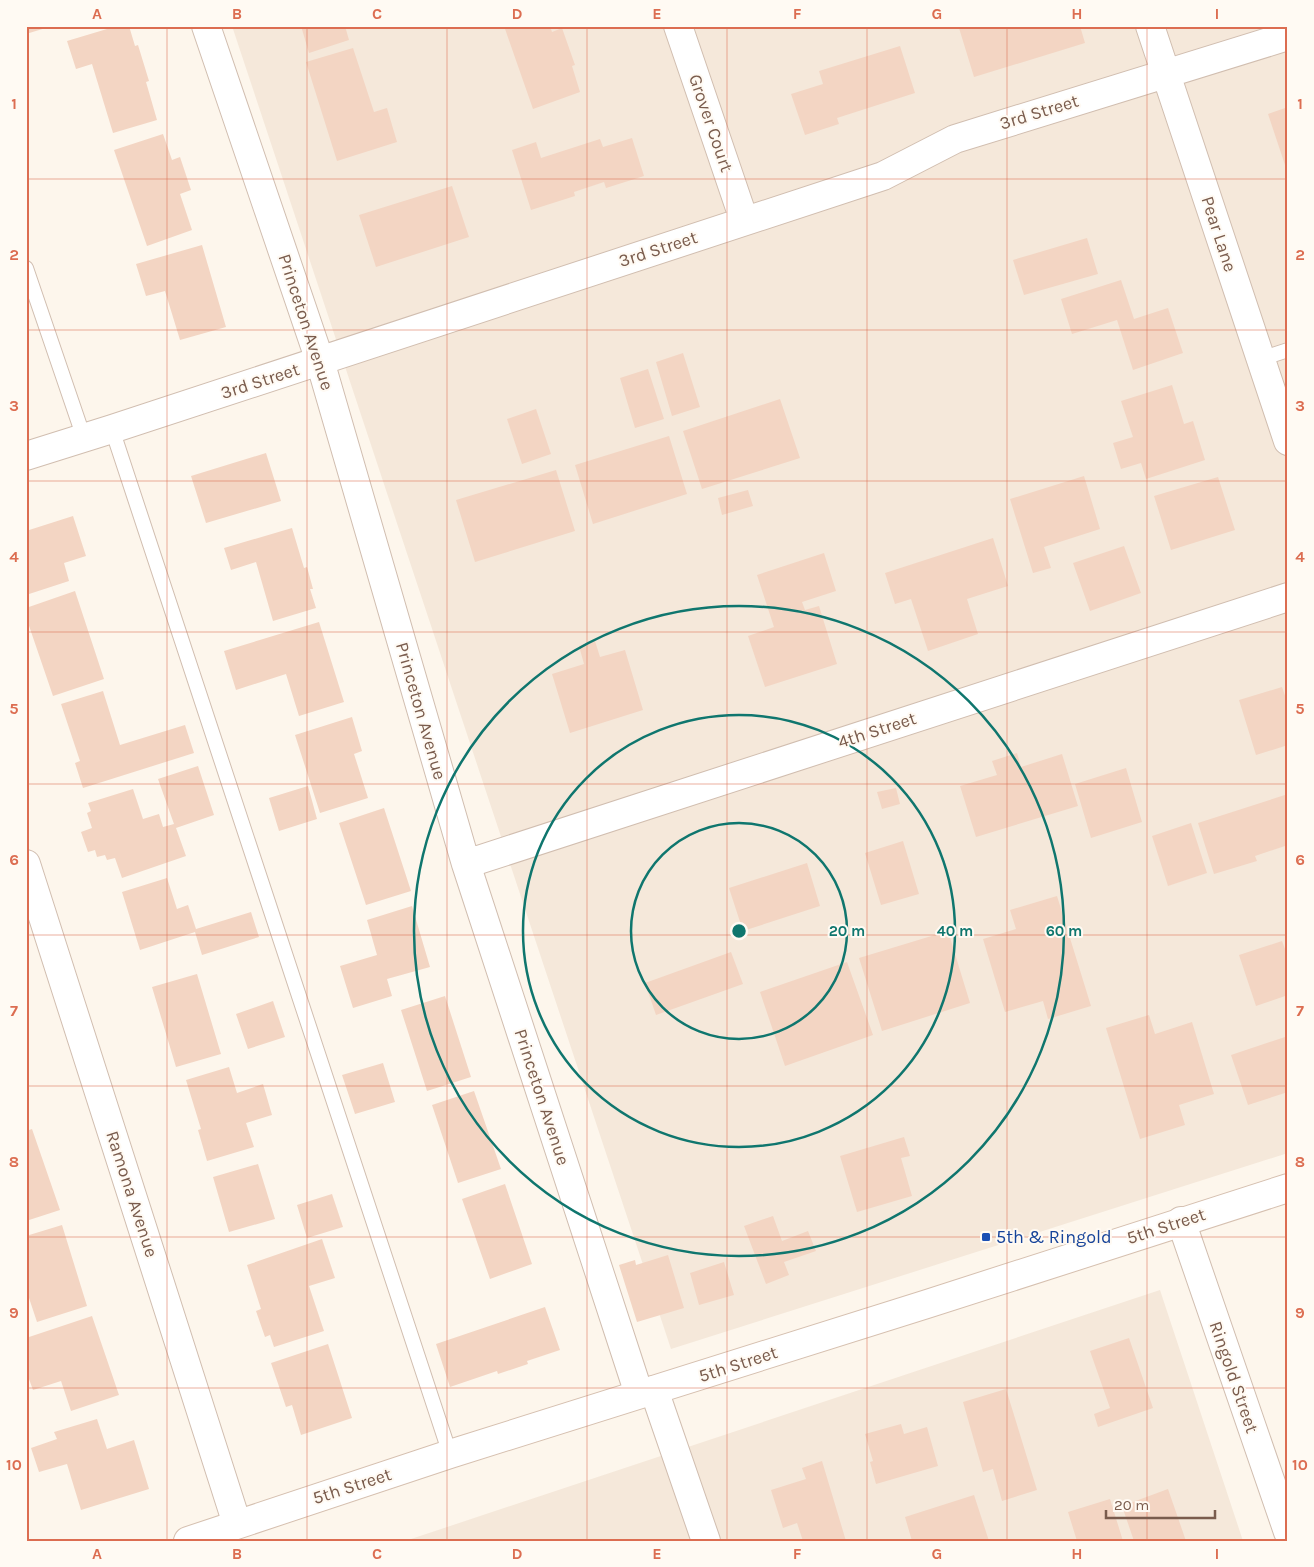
<svg xmlns="http://www.w3.org/2000/svg" width="1314" height="1567" font-family="Karla,sans-serif">
	<style>
		.residential { fill: #f5e8da }
		.building { fill: #f3d5c3 }
		.lines { fill: none; stroke-linecap: round; stroke-linejoin: round }
		.service-casing { stroke: #d1beb0; stroke-width: 16 }
		.minor-casing { stroke: #d1beb0; stroke-width: 30 }
		.secondary-casing { stroke: #d6c0b0; stroke-width: 30 }
		.service { stroke: #fff; stroke-width: 14 }
		.minor { stroke: #fff; stroke-width: 28 }
		.secondary { stroke: #fff; stroke-width: 28 }
		.grid { fill: none; stroke: #dc6d51; stroke-width: 1; stroke-opacity: 0.55 }
		.ring { fill: none; stroke: #0f766e; stroke-width: 2.5 }
		.transit-dot { fill: #1a4fb4; stroke: #fffaf3; stroke-width: 2 }
		.labels { text-anchor: middle; dominant-baseline: central; stroke-width: 4; stroke-linejoin: round; paint-order: stroke }
		.street-label { font-size: 18px; fill: #7a5c4d; stroke: #fffaf3 }
		.transit-label { font-size: 18px; fill: #164399; stroke: #fffaf3; text-anchor: start }
		.centre { fill: #0f766e; stroke: #fffaf3; stroke-width: 2.5 }
		.ring-label { font-size: 15px; text-anchor: middle; font-weight: bold; fill: #0f766e; stroke: #fffaf3; stroke-width: 4; stroke-linejoin: round; paint-order: stroke }
		.neatline { fill: none; stroke: #dc6d51; stroke-width: 2 }
		.grid-label { font-size: 16px; text-anchor: middle; font-weight: bold; fill: #dc6d51 }
	</style>
	<rect width="100%" height="100%" fill="#fdf6ec"/>
	<path class="residential" d="M 232,26 L 1288,26 L 1288,1153 L 671,1349 Z
		M 1160,1290 L 1243,1541 L 405,1541 Z"/>
	<path class="building" d="M 26,26 L 49,26 L 49,27 L 26,34 Z
		M 117,26 L 129,26 L 135,46 L 138,45 L 149,81 L 146,82 L 157,120 L 113,133 L 92,64 L 76,69 L 67,41 Z
		M 301,26 L 345,26 L 349,40 L 309,53 Z
		M 504,26 L 550,26 L 552,32 L 562,28 L 575,65 L 572,66 L 580,92 L 533,109 Z
		M 964,26 L 1080,26 L 1085,43 L 974,77 L 959,28 Z
		M 900,46 L 915,93 L 837,118 L 839,124 L 805,135 L 791,94 L 823,84 L 819,71 Z
		M 353,48 L 374,112 L 387,108 L 397,142 L 337,161 L 306,62 Z
		M 1288,107 L 1288,171 L 1287,171 L 1268,114 Z
		M 163,134 L 172,160 L 180,157 L 191,190 L 180,194 L 192,230 L 147,246 L 114,150 Z
		M 632,138 L 644,176 L 606,188 L 604,182 L 574,192 L 575,196 L 531,210 L 512,150 L 536,142 L 541,158 L 600,139 L 603,147 Z
		M 452,186 L 469,237 L 376,267 L 359,215 Z
		M 1087,238 L 1098,274 L 1024,295 L 1013,260 Z
		M 202,245 L 226,327 L 180,340 L 165,291 L 146,296 L 136,264 Z
		M 1121,280 L 1134,319 L 1168,308 L 1183,353 L 1133,370 L 1117,320 L 1072,334 L 1061,299 Z
		M 683,353 L 700,407 L 672,416 L 656,362 Z
		M 648,369 L 664,419 L 635,428 L 620,378 Z
		M 1172,385 L 1184,424 L 1193,421 L 1205,460 L 1146,479 L 1141,463 L 1121,469 L 1113,443 L 1133,437 L 1121,401 Z
		M 780,399 L 800,458 L 702,489 L 683,431 Z
		M 536,409 L 551,454 L 522,464 L 507,419 Z
		M 669,436 L 687,494 L 593,524 L 575,465 Z
		M 266,453 L 281,501 L 206,523 L 191,476 Z
		M 556,470 L 575,531 L 475,562 L 456,500 Z
		M 1084,476 L 1100,529 L 1044,547 L 1051,568 L 1033,573 L 1010,499 Z
		M 1218,477 L 1235,530 L 1171,550 L 1154,496 Z
		M 748,490 L 753,506 L 722,515 L 718,498 Z
		M 73,516 L 86,556 L 64,563 L 69,581 L 26,595 L 26,531 Z
		M 292,528 L 304,568 L 307,567 L 313,589 L 310,589 L 316,608 L 273,621 L 256,562 L 231,570 L 224,548 Z
		M 993,538 L 1008,586 L 967,599 L 978,634 L 928,651 L 911,599 L 895,604 L 885,573 Z
		M 1124,546 L 1141,593 L 1090,611 L 1073,563 Z
		M 824,553 L 836,591 L 802,602 L 805,610 L 819,606 L 837,664 L 765,687 L 748,636 L 774,627 L 757,575 Z
		M 75,591 L 104,679 L 53,696 L 26,617 L 26,608 Z
		M 319,622 L 344,702 L 299,716 L 286,674 L 236,690 L 224,651 Z
		M 595,641 L 600,657 L 625,650 L 643,710 L 570,733 L 552,674 L 584,664 L 579,646 Z
		M 1282,687 L 1288,704 L 1288,745 L 1256,755 L 1239,700 Z
		M 103,691 L 120,745 L 185,725 L 194,753 L 83,788 L 75,763 L 80,761 L 61,704 Z
		M 352,717 L 362,751 L 354,754 L 368,798 L 320,813 L 295,735 Z
		M 1017,753 L 1021,767 L 1062,754 L 1078,806 L 976,837 L 960,786 L 997,775 L 992,761 Z
		M 198,766 L 214,815 L 176,828 L 186,856 L 122,878 L 115,858 L 107,860 L 105,855 L 97,857 L 95,850 L 88,852 L 81,832 L 92,828 L 87,813 L 91,811 L 88,803 L 133,789 L 143,819 L 159,814 L 163,827 L 174,824 L 158,779 Z
		M 1126,768 L 1142,822 L 1091,838 L 1075,784 Z
		M 308,786 L 317,819 L 279,831 L 269,798 Z
		M 896,788 L 900,804 L 882,809 L 877,792 Z
		M 1288,794 L 1288,845 L 1255,856 L 1257,861 L 1214,874 L 1198,823 Z
		M 384,808 L 411,891 L 366,905 L 339,823 Z
		M 1191,823 L 1207,873 L 1168,886 L 1152,836 Z
		M 903,841 L 919,894 L 881,905 L 865,853 Z
		M 807,863 L 820,906 L 743,931 L 729,888 Z
		M 167,878 L 177,909 L 188,905 L 196,929 L 251,912 L 259,937 L 202,955 L 195,932 L 140,950 L 122,892 Z
		M 1057,896 L 1091,1006 L 1048,1019 L 1043,1001 L 1005,1012 L 983,939 L 1016,929 L 1010,910 Z
		M 412,906 L 430,967 L 387,979 L 392,996 L 353,1008 L 340,966 L 377,955 L 367,920 Z
		M 948,931 L 970,1003 L 882,1031 L 859,958 Z
		M 1282,941 L 1288,957 L 1288,995 L 1256,1006 L 1239,955 Z
		M 731,952 L 743,984 L 656,1015 L 645,983 Z
		M 847,962 L 873,1035 L 785,1066 L 760,992 Z
		M 197,974 L 221,1054 L 176,1067 L 152,987 Z
		M 445,996 L 471,1077 L 427,1091 L 401,1010 Z
		M 273,1001 L 285,1037 L 248,1049 L 236,1014 Z
		M 1149,1015 L 1155,1034 L 1192,1022 L 1214,1094 L 1179,1105 L 1185,1125 L 1140,1139 L 1106,1028 Z
		M 1288,1036 L 1288,1092 L 1248,1105 L 1231,1055 Z
		M 383,1063 L 395,1102 L 355,1114 L 342,1075 Z
		M 229,1067 L 237,1093 L 263,1084 L 272,1115 L 246,1123 L 254,1147 L 207,1161 L 198,1130 L 201,1129 L 186,1080 Z
		M 474,1091 L 501,1169 L 458,1183 L 432,1105 Z
		M 32,1129 L 60,1210 L 26,1221 L 26,1131 Z
		M 904,1137 L 910,1156 L 901,1158 L 912,1196 L 857,1212 L 840,1156 Z
		M 258,1164 L 275,1219 L 229,1232 L 213,1177 Z
		M 505,1184 L 532,1264 L 490,1279 L 462,1199 Z
		M 332,1194 L 343,1227 L 307,1238 L 297,1205 Z
		M 773,1216 L 782,1241 L 808,1231 L 816,1251 L 784,1262 L 789,1275 L 766,1284 L 744,1226 Z
		M 62,1225 L 87,1306 L 37,1322 L 29,1298 L 26,1299 L 26,1236 Z
		M 322,1239 L 335,1278 L 309,1286 L 324,1331 L 274,1347 L 270,1335 L 265,1337 L 256,1311 L 261,1309 L 247,1265 Z
		M 668,1255 L 684,1308 L 637,1322 L 619,1265 L 635,1260 L 636,1265 Z
		M 724,1262 L 734,1295 L 699,1305 L 690,1273 Z
		M 545,1307 L 560,1350 L 527,1361 L 528,1364 L 498,1374 L 497,1371 L 450,1387 L 436,1344 Z
		M 92,1316 L 119,1395 L 71,1411 L 61,1381 L 33,1390 L 26,1371 L 26,1338 Z
		M 1129,1338 L 1153,1408 L 1098,1427 L 1094,1414 L 1110,1408 L 1090,1351 Z
		M 328,1344 L 352,1418 L 301,1435 L 292,1405 L 286,1407 L 271,1363 Z
		M 1006,1389 L 1037,1490 L 1002,1501 L 993,1469 L 983,1472 L 963,1402 Z
		M 97,1419 L 107,1449 L 134,1440 L 149,1489 L 81,1510 L 67,1464 L 39,1472 L 31,1448 L 57,1439 L 54,1432 Z
		M 901,1424 L 904,1434 L 927,1427 L 938,1466 L 876,1484 L 870,1462 L 873,1461 L 865,1434 Z
		M 822,1461 L 846,1541 L 803,1541 L 797,1523 L 783,1528 L 771,1490 L 806,1479 L 802,1468 Z
		M 1168,1489 L 1186,1541 L 1134,1541 L 1122,1506 Z
		M 974,1495 L 989,1541 L 912,1541 L 905,1517 Z
		M 1110,1499 L 1123,1541 L 1077,1541 L 1068,1512 Z"/>
	<g class="lines">
		<g class="service-casing">
			<path id="service" d="M 26,268 L 84,438
				M 1260,359 L 1288,350
				M 112,429 L 450,1454"/>
		</g>
		<g class="minor-casing">
			<path id="minor" d="M 206,26 L 320,361 L 466,864 L 639,1394
				M 678,26 L 744,220
				M 1150,26 L 1288,441
				M 26,456 L 112,429 L 883,176 L 955,139 L 1288,36
				M 26,864 L 237,1524
				M 466,864 L 1288,597
				M 1181,1221 L 1288,1532
				M 654,1390 L 706,1541"/>
		</g>
		<g class="secondary-casing">
			<path id="secondary" d="M 188,1541 L 450,1454 L 927,1304 L 1288,1188"/>
		</g>
		<use href="#service" class="service"/>
		<use href="#minor" class="minor"/>
		<use href="#secondary" class="secondary"/>
	</g>
	<path class="grid" d="M 167,26 L 167,1541M 307,26 L 307,1541M 447,26 L 447,1541M 587,26 L 587,1541M 727,26 L 727,1541M 867,26 L 867,1541M 1007,26 L 1007,1541M 1147,26 L 1147,1541M 26,179 L 1288,179M 26,330 L 1288,330M 26,481 L 1288,481M 26,632 L 1288,632M 26,784 L 1288,784M 26,935 L 1288,935M 26,1086 L 1288,1086M 26,1237 L 1288,1237M 26,1388 L 1288,1388"/>
	<g class="ring">
		<circle cx="739" cy="931" r="108"/>
		<circle cx="739" cy="931" r="216"/>
		<circle cx="739" cy="931" r="325"/>
	</g>
	<rect class="transit-dot" x="981" y="1232" width="10" height="10" rx="2.5"/>
	<g class="labels">
		<g class="street-label">
			<text transform="translate(1039 112) rotate(-17)">3rd Street</text>
			<text transform="translate(711 123) rotate(71)">Grover Court</text>
			<text transform="translate(1219 234) rotate(72)">Pear Lane</text>
			<text transform="translate(658 249) rotate(-18)">3rd Street</text>
			<text transform="translate(306 322) rotate(72)">Princeton Avenue</text>
			<text transform="translate(260 381) rotate(-18)">3rd Street</text>
			<text transform="translate(421 711) rotate(74)">Princeton Avenue</text>
			<text transform="translate(877 730) rotate(-18)">4th Street</text>
			<text transform="translate(542 1097) rotate(72)">Princeton Avenue</text>
			<text transform="translate(132 1194) rotate(72)">Ramona Avenue</text>
			<text transform="translate(1166 1226) rotate(-18)">5th Street</text>
			<text transform="translate(738 1364) rotate(-18)">5th Street</text>
			<text transform="translate(1234 1377) rotate(71)">Ringold Street</text>
			<text transform="translate(352 1486) rotate(-18)">5th Street</text>
		</g>
		<g class="transit-label">
			<text x="996" y="1237">5th &amp; Ringold</text>
		</g>
	</g>
	<circle cx="739" cy="931" r="8" class="centre"/>
	<g class="ring-label">
		<text x="847" y="936">20 m</text>
		<text x="955" y="936">40 m</text>
		<text x="1064" y="936">60 m</text>
	</g>
	<rect width="1314" height="1567" fill="none" stroke="#fffaf3" stroke-width="55"/>
	<path d="M1106 1510v8h109v-8" fill="none" stroke="#7a5c4d" stroke-width="2.5"/>
	<text x="1114" y="1510" font-size="15" fill="#7a5c4d" stroke="#fffaf3" stroke-width="4" paint-order="stroke">20 m</text>
	<rect x="28" y="28" width="1258" height="1512" class="neatline"/>
	<g class="grid-label">
		<text x="97" y="19">A</text>
		<text x="237" y="19">B</text>
		<text x="377" y="19">C</text>
		<text x="517" y="19">D</text>
		<text x="657" y="19">E</text>
		<text x="797" y="19">F</text>
		<text x="937" y="19">G</text>
		<text x="1077" y="19">H</text>
		<text x="1217" y="19">I</text>
		<text x="14" y="109">1</text>
		<text x="1300" y="109">1</text>
		<text x="14" y="260">2</text>
		<text x="1300" y="260">2</text>
		<text x="14" y="411">3</text>
		<text x="1300" y="411">3</text>
		<text x="14" y="562">4</text>
		<text x="1300" y="562">4</text>
		<text x="14" y="714">5</text>
		<text x="1300" y="714">5</text>
		<text x="14" y="865">6</text>
		<text x="1300" y="865">6</text>
		<text x="14" y="1016">7</text>
		<text x="1300" y="1016">7</text>
		<text x="14" y="1167">8</text>
		<text x="1300" y="1167">8</text>
		<text x="14" y="1318">9</text>
		<text x="1300" y="1318">9</text>
		<text x="14" y="1470">10</text>
		<text x="1300" y="1470">10</text>
		<text x="97" y="1559">A</text>
		<text x="237" y="1559">B</text>
		<text x="377" y="1559">C</text>
		<text x="517" y="1559">D</text>
		<text x="657" y="1559">E</text>
		<text x="797" y="1559">F</text>
		<text x="937" y="1559">G</text>
		<text x="1077" y="1559">H</text>
		<text x="1217" y="1559">I</text>
	</g>
</svg>
